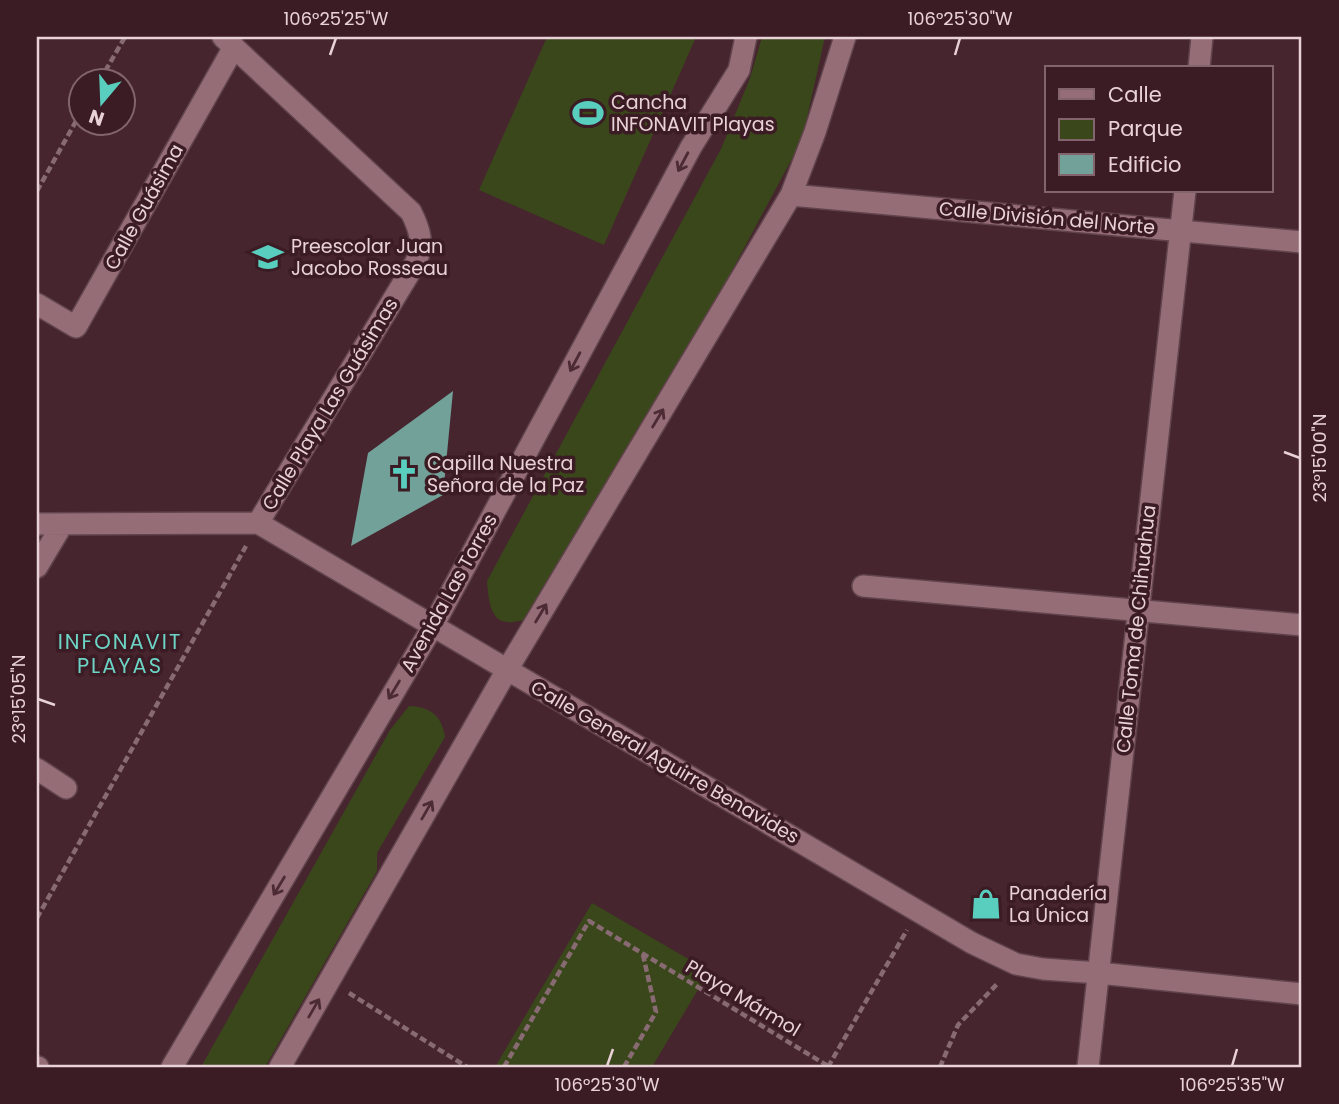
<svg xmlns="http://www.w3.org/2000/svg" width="1339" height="1104" font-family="Poppins,sans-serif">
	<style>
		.green { fill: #3a471b }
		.building { fill: #72a199 }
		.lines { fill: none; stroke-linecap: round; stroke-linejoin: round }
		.minor-casing { stroke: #60434c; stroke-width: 24 }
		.path { stroke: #886b72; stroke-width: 4.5; stroke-dasharray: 7 3.5; stroke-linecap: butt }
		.minor { stroke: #956d77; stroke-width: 21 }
		.oneway { stroke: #4d2b35 }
		.ticks { fill: none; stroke: #e9d2d7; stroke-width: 2.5 }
		.labels { text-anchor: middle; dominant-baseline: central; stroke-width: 7; stroke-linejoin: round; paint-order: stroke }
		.poi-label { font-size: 19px; fill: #e9d2d7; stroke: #3b1b24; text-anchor: start }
		.street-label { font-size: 19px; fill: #e9d2d7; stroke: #3b1b24 }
		.neighbourhood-label { font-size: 21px; letter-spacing: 2px; fill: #6cd4c5; stroke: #3b1b24 }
		.neatline { fill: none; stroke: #e9d2d7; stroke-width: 2.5 }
		.ticks-label { font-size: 18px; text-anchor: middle; fill: #e9d2d7 }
	</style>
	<rect width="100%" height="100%" fill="#46252e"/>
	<path class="green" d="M 547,37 L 696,37 L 604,245 L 479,190 Z
		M 762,37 L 825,37 L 802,140 L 569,575 L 544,614 C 502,628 490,628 487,581 L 721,149 L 750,78 Z
		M 409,706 C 431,707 442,716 445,737 L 377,853 L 377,871 L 265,1067 L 201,1067 L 390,730 Z
		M 592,903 L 709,971 L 652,1067 L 495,1067 Z"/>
	<path class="building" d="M 453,391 L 443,495 L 351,546 L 368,453 Z"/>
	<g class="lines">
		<g class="minor-casing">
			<path id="minor" d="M 223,37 L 411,212 C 420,230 424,243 416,262 L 258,523
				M 1199,68 L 1202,37
				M 791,195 L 1302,242
				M 37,304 L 76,327 L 234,47
				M 37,524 L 258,523 L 972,943 L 1016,964 L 1043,969 L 1099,973 L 1302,994
				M 37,567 L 62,525
				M 863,586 L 1302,625
				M 37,769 L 66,788
				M 37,1067 L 38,1067
				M 172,1067 L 433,626 L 691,147 L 739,70 L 746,37
				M 280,1067 L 507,670 L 791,195 L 815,132 L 845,37
				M 1088,1067 L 1185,191"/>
		</g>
		<path class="path" d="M 100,80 L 125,37
			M 37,191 L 80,114
			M 37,918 L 246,546
			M 349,993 L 467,1067
			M 504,1067 L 589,921 L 828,1066
			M 624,1067 L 656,1012 L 643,955
			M 828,1067 L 907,930
			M 940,1067 L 958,1025 L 998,983"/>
		<use href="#minor" class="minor"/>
	</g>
	<defs><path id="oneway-shaft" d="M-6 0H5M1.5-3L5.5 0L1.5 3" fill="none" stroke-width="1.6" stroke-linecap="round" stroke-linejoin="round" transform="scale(1.75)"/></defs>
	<g class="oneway">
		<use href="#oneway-shaft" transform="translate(683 162) rotate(118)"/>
		<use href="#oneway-shaft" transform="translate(575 362) rotate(118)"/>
		<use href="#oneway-shaft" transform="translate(658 418) rotate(-59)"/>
		<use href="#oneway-shaft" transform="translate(541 613) rotate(-59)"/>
		<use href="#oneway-shaft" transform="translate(394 690) rotate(121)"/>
		<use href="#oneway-shaft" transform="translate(427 810) rotate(-60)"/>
		<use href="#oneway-shaft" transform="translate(279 886) rotate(121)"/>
		<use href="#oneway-shaft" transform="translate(314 1008) rotate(-60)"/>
	</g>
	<path class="ticks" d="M 330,55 L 336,38M 955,55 L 960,38M 1284,452 L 1300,458M 38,699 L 55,705M 607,1066 L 613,1049M 1232,1066 L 1237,1049"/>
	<defs>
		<g id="stadium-bare" transform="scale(2.415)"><path d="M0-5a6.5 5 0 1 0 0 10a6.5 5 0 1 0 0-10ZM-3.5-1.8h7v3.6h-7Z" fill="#59cebe" stroke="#3b1b24" stroke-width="2.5" paint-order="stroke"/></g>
		<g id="school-bare" transform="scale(2.415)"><path d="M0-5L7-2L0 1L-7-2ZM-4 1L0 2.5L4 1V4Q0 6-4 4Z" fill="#59cebe" stroke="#3b1b24" stroke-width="2.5" paint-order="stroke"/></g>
		<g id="church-bare" transform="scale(2.415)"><path d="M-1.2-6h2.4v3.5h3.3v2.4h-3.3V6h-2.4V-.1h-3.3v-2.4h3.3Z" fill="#59cebe" stroke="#3b1b24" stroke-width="2.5" paint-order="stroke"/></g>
		<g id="shop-bare" transform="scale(2.415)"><path d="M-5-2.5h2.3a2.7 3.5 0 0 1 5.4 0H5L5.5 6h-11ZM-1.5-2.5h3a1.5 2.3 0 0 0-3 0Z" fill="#59cebe" stroke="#3b1b24" stroke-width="2.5" paint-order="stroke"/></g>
	</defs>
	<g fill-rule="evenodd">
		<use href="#stadium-bare" x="588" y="113"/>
		<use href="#school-bare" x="268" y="257"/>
		<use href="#church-bare" x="404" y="474"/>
		<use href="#shop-bare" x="986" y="904"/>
	</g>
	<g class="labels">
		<g class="poi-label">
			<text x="611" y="102">Cancha<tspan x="611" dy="22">INFONAVIT Playas</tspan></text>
			<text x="291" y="246">Preescolar Juan<tspan x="291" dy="22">Jacobo Rosseau</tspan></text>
			<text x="427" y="463">Capilla Nuestra<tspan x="427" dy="22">Señora de la Paz</tspan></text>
			<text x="1009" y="893">Panadería<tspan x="1009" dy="22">La Única</tspan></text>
		</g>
		<g class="street-label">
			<text transform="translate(144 207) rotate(-61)">Calle Guásima</text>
			<text transform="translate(1047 218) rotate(5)">Calle División del Norte</text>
			<text transform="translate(330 404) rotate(-59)">Calle Playa Las Guásimas</text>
			<text transform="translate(449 593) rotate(-61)">Avenida Las Torres</text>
			<text transform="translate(1136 629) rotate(-84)">Calle Toma de Chihuahua</text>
			<text transform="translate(665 762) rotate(30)">Calle General Aguirre Benavides</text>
			<text transform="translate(743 998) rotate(31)">Playa Mármol</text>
		</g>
		<g class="neighbourhood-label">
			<text x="120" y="641">INFONAVIT<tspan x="120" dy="24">PLAYAS</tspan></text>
		</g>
	</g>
	<rect width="1339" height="1104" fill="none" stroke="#3b1b24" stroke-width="77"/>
	<rect x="1045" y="66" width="228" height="126" fill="#3b1b24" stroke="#81646c" stroke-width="2"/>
	<rect x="1059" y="89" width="35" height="10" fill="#956d77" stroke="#81646c" stroke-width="2"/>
	<text x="1108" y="102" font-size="21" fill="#e9d2d7">Calle</text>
	<rect x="1059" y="119" width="35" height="21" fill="#3a471b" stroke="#81646c" stroke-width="2"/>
	<text x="1108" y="136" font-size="21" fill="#e9d2d7">Parque</text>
	<rect x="1059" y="154" width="35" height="21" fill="#72a199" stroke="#81646c" stroke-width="2"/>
	<text x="1108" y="172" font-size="21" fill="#e9d2d7">Edificio</text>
	<g transform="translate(102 102) rotate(199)"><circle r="33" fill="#3b1b24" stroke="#81646c" stroke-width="2"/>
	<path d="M0-5L12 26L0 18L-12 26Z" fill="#59cebe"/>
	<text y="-10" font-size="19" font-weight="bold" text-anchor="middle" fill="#e9d2d7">N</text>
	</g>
	<rect x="38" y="38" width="1262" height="1028" class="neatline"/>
	<g class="ticks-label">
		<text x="336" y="25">106°25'25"W</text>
		<text x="960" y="25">106°25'30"W</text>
		<text transform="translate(1320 458) rotate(-90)" y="6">23°15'00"N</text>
		<text transform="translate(19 699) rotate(-90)" y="6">23°15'05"N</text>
		<text x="607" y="1091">106°25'30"W</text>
		<text x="1232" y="1091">106°25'35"W</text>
	</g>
</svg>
